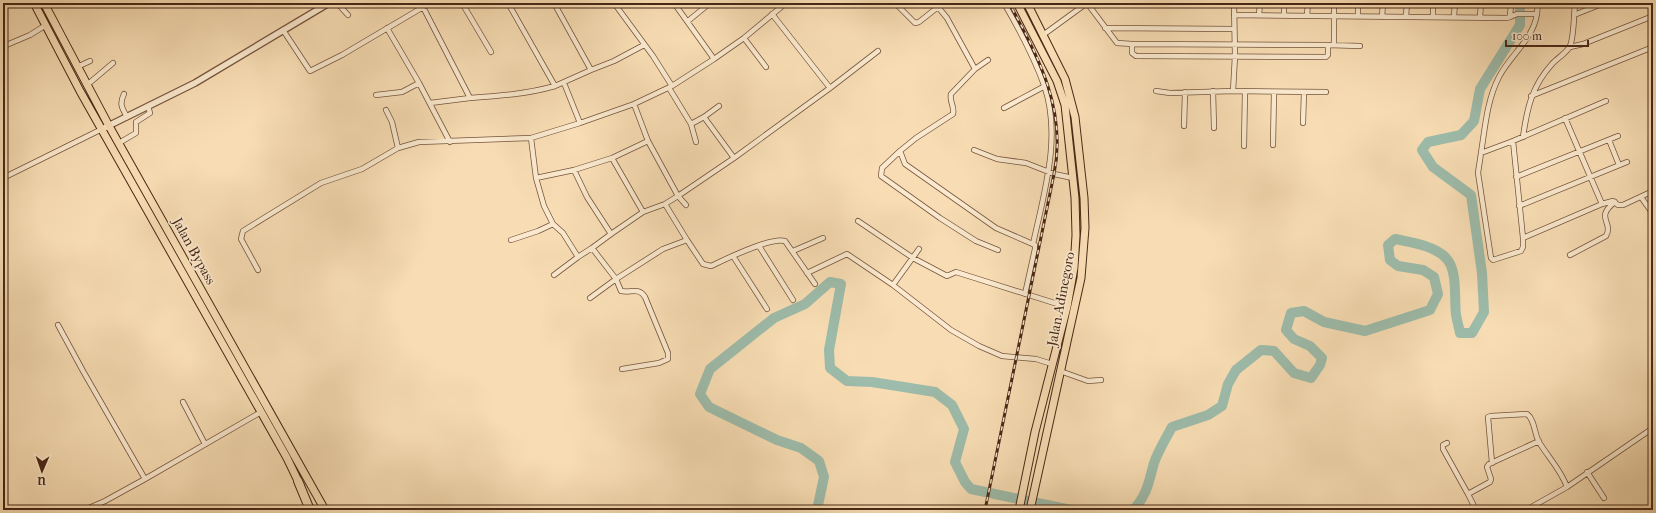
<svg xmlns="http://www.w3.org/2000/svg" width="1656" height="513" font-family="'IM FELL French Canon',serif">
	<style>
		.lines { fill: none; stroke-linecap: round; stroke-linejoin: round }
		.river { stroke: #9dbcab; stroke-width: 10 }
		.minor-casing { stroke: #75543d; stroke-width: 6 }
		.tertiary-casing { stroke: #75543d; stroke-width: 8 }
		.trunk-casing { stroke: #492715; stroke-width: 9 }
		.motorway-casing { stroke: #492715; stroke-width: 10 }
		.minor { stroke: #fae9ce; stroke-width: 4.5 }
		.tertiary { stroke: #fae9ce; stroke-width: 5.5 }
		.trunk { stroke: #f8ddb4; stroke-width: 7 }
		.motorway { stroke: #f8ddb4; stroke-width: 8 }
		.rail-casing { stroke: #492715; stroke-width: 3 }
		.rail { stroke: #fae9ce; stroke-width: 1.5; stroke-dasharray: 4.5; stroke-linecap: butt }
		.labels { text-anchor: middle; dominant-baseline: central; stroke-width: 3.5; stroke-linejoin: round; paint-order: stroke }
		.street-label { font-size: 14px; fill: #492715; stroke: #fae9ce }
	</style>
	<rect width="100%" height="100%" fill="#f8ddb4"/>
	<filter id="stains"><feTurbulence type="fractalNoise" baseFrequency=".005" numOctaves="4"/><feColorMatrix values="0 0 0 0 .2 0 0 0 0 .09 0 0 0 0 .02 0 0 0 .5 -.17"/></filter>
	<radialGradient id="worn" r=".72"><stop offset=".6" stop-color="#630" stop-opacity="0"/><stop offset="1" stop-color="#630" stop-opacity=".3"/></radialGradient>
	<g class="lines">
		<path class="river" d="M 817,510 L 824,477 L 819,461 L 801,448 L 777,440 L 709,407 L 700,394 L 710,369 L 774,318 L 805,304 L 830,282 L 841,284 L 829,350 L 830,368 L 847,381 L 872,382 L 935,392 L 952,405 L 964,429 L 955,462 L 965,482 L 971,489 L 1071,510
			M 1133,510 C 1147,496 1149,481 1154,463 C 1158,451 1166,438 1172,427 L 1208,415 L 1222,406 L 1228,384 L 1236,370 L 1261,350 L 1274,351 L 1294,373 L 1311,378 L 1320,365 L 1322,358 L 1310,346 L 1294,339 L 1286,330 L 1291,313 L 1304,311 L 1324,322 L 1365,331 L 1430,310 L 1438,294 L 1434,277 L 1423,270 L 1398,266 L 1390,260 L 1388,245 L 1395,239 C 1410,242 1435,246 1446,258 C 1458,270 1454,299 1456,315 C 1457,321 1459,327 1460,333 L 1472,333 L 1484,312 L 1482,273 L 1471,195 L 1433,167 L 1422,150 L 1428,142 L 1461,135 L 1474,121 L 1480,89 L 1520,25 L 1520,3"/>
		<g class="minor-casing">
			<path id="minor" d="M 337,3 L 348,15
				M 462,3 L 491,52
				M 508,3 L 555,86 L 591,70 L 554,3
				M 614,3 L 653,56 L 672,86
				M 674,3 L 714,59
				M 895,3 L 915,23 L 919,22 L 938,7 L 947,18 L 975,69 L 951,94 C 949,101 955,107 953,114 L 916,138 L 900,151 L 905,164 L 996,228 L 1035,245 L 1035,249 L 1025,294
				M 1004,3 C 1019,29 1034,57 1044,85 C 1062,136 1044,193 1033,244
				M 1087,3 L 1117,43 L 1132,44
				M 423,7 L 470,98 L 430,103
				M 772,14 L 830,88
				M 1537,14 L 1538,3
				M 1234,15 L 1507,18 L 1510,17 L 1511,3
				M 1259,15 L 1260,3
				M 1284,15 L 1284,3
				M 1307,15 L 1308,3
				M 1574,15 L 1604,3
				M 1358,16 L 1358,3
				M 1406,16 L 1407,3
				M 1433,16 L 1433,3
				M 1454,16 L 1455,3
				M 1382,17 L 1383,3
				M 1480,17 L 1481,3
				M 1510,17 L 1517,14 L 1537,14 C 1533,40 1510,55 1499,77 C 1487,100 1485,128 1481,153 L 1513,141 L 1606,101
				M 688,21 L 710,3
				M 387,28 L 419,83 L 450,142
				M 1105,28 L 1234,29
				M 283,30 L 310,71 L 342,55 L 430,3
				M 1043,35 L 1087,3
				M 744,38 L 766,67
				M 1328,45 L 1328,55 L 1326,57 L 1136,56 L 1132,53 L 1132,44 L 1328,45 L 1360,46
				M 1334,45 L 1334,3
				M 4,46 L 30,35 L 46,25
				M 1570,47 L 1583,44 L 1653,16
				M 77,67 L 90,61
				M 975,69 L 988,60
				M 591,70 L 614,61 L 644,45
				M 564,83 L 580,123
				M 87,85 L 113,63
				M 669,88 L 691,124 L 704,117 L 734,158 L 678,196 L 686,205
				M 1156,91 L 1170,93 L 1233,91 L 1235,56 L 1234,3
				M 1213,91 L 1214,128
				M 1233,91 L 1326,92
				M 124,94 C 119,104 122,108 127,117
				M 376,95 L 402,92 L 419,83
				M 1531,96 L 1653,47
				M 470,98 C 499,96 527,94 555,86
				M 1004,108 L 1045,86
				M 386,110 L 392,122 L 398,148
				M 704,117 L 719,106
				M 1565,118 L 1602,204
				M 1303,123 L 1304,92
				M 691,124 L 696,142
				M 1184,126 L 1185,92
				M 1523,137 C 1527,108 1532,86 1552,64 C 1557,58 1567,53 1570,46 C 1574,37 1574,13 1575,3
				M 531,138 L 536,178 L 544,206 L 553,224 L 563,233 L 578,257 L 592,248 L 616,279 L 663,249 L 687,240 L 665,204
				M 1609,140 L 1619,165
				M 1513,141 L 1523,238 L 1602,204 L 1613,201 L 1618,205 L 1623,205 L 1653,191
				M 119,143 L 136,133 L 136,122 L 150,113 L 148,106
				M 1273,145 L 1274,92
				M 1244,146 L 1245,91
				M 974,150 L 997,159 L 1026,163 L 1054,174 L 1073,178
				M 900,151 L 882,168 L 881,176 L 940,218 L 976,241 L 998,250
				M 1481,153 L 1478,173 L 1491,258 L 1493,260 L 1521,251 L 1523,247 L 1523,238
				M 612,158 L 643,212 L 665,204 L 678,196 L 648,141 L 634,104
				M 734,158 L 830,88 L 878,51
				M 574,170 L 612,158 L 648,141
				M 1516,177 L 1618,136
				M 3,178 L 102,129
				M 536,178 L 574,170 L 587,197 L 611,234 L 592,248
				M 1641,197 L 1653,214
				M 1519,206 L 1627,162
				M 858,221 L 913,258 L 947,276 L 956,272 L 1067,307
				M 611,234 L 643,212
				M 511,240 L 538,231 L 553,224
				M 687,240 L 703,264 L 711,266 C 726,259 770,237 785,241 L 815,284
				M 759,246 L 793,300
				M 793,251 L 823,238
				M 1570,255 L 1606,236 C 1614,222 1594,218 1615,202
				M 733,256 L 767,309
				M 258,270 L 241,239 L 243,231 L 321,183 L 362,169 L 398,148 L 419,142 L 531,138 L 580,123 L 634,104 L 672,86 L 714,59 L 744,38 L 786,3
				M 807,273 L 847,254 L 893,285 L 951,330 L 979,346 L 1002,356 L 1036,359 L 1052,364
				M 554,275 L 578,257
				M 893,285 L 919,249
				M 590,298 L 616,279 L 621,291 C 631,293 639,287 645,297 L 668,353 L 668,359 L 659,363 L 622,369
				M 58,325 L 83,371 L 145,479
				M 1060,371 L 1088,381 L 1101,380
				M 183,402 L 205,444
				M 1447,443 L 1443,445 L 1443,449 L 1468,494
				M 1492,463 L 1488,417 L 1491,416 L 1527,414 C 1535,420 1534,433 1539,442 C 1548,457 1561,470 1567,487
				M 1587,472 L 1604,498
				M 84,510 L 105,501 L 145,479 L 261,412
				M 1476,510 L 1468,494 L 1490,482 L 1491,479 L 1487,467 L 1489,464 L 1539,441
				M 1526,510 L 1567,487 L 1653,428"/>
		</g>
		<g class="tertiary-casing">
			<path id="tertiary" d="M 102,129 L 195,83 L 329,3"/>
		</g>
		<g class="trunk-casing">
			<path id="trunk" d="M 34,3 L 80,91 L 287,458 L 300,485
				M 44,3 L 109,126 L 325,510
				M 1017,3 L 1057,81 L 1065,105 L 1075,198 L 1076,235 L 1074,268 L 1067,307 L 1035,432 L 1019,510
				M 1027,3 L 1065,79 L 1075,117 L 1084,198 L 1085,228 L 1081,278 L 1030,510"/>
		</g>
		<g class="motorway-casing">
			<path id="motorway" d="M 298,481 L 310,510"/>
		</g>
		<use href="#minor" class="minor"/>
		<use href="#tertiary" class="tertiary"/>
		<use href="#trunk" class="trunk"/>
		<use href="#motorway" class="motorway"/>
		<g class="rail-casing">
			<path id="rail" d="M 985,510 L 1054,174 C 1067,111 1039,57 1009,3"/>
		</g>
		<use href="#rail" class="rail"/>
	</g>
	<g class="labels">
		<g class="street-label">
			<text transform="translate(194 251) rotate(61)">Jalan Bypass</text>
			<text transform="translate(1061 299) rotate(-79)">Jalan Adinegoro</text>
		</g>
	</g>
	<rect width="1656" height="513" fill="none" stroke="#f8ddb4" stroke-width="16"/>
	<rect x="4" y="4" width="1648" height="505" fill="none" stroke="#492715" stroke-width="2"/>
	<rect x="8" y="8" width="1640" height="497" fill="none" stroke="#492715"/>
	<g transform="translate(42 471) rotate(182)" stroke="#fae9ce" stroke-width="3" paint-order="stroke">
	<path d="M0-3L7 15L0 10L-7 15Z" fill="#492715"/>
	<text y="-6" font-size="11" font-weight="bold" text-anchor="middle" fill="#492715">U</text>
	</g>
	<path d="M1506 40v6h82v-6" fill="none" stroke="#492715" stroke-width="2"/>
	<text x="1512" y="40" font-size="12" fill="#492715" stroke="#fae9ce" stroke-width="3" paint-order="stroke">100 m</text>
	<rect width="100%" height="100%" filter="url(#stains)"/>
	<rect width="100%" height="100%" fill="url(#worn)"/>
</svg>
